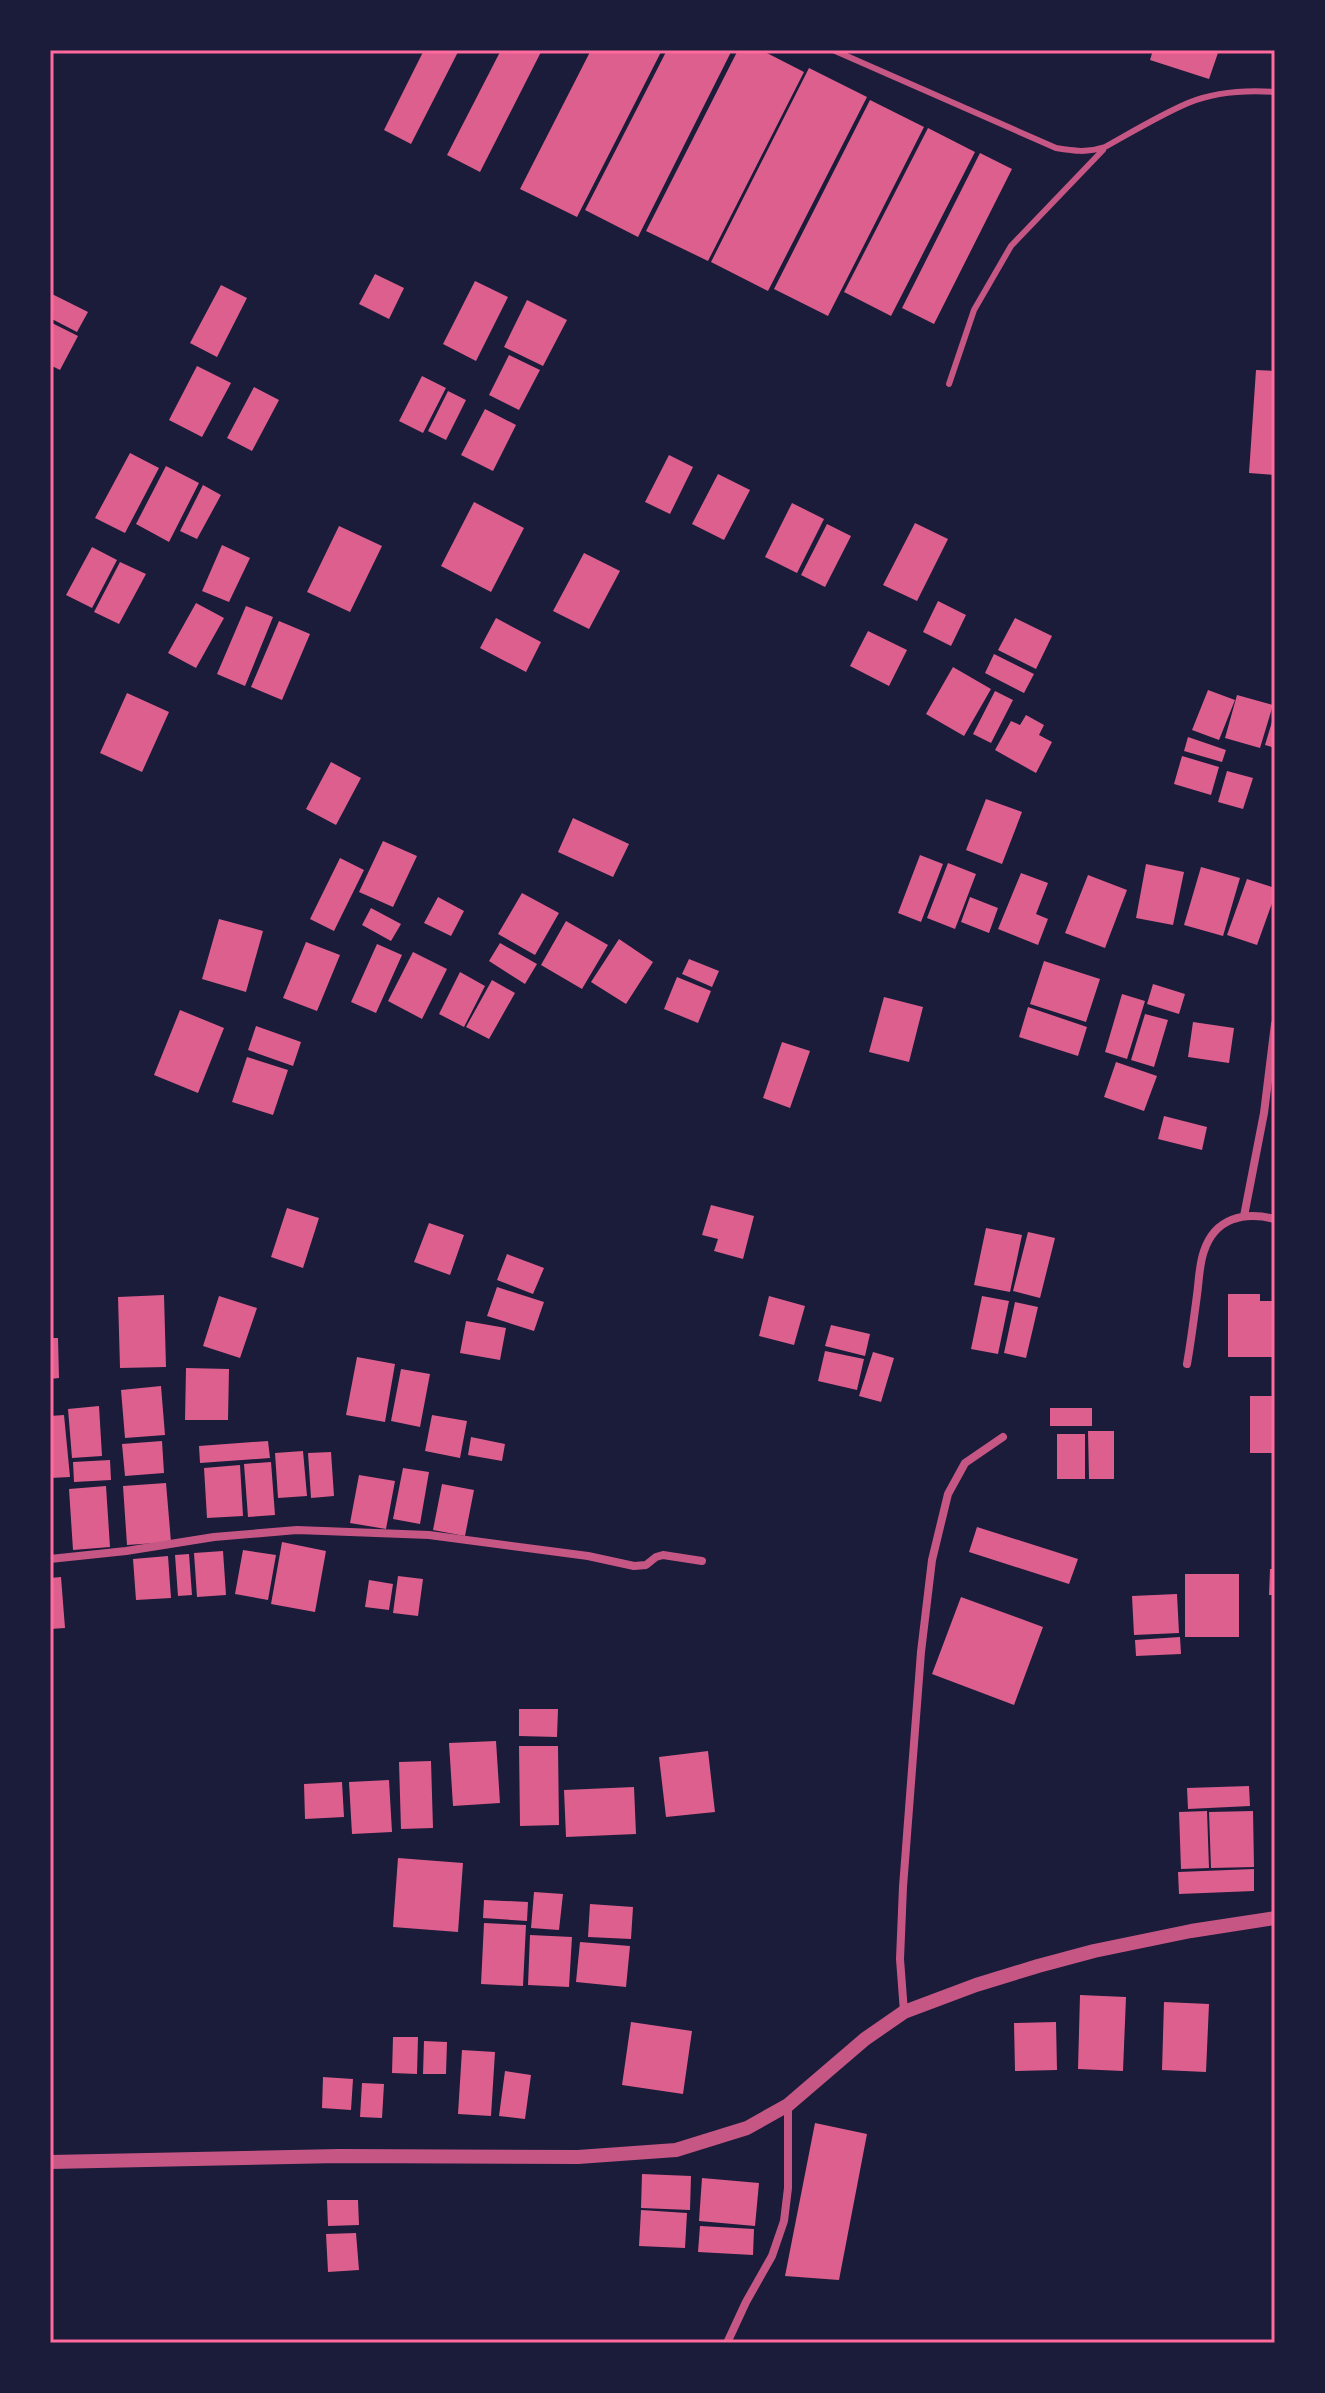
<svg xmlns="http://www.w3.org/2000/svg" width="1325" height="2393" font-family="Figtree,sans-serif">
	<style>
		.building { fill: #dd5f8e }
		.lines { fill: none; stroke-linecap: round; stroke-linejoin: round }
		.service { stroke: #c65784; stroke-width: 6 }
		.minor { stroke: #c65784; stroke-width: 8 }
		.tertiary { stroke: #c65784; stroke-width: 14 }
		.neatline { fill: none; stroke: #ff6b9d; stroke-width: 3 }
	</style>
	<rect width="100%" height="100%" fill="#1b1b3a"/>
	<path class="building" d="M 424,50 L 459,50 L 411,144 L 384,130 Z
		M 501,50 L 542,50 L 480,172 L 447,155 Z
		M 591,50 L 662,50 L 577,217 L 520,189 Z
		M 667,50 L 732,50 L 638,237 L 585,210 Z
		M 738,50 L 761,50 L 804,72 L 708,261 L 646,231 Z
		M 1153,50 L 1219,50 L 1209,79 L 1150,60 Z
		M 809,68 L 867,97 L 768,291 L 711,262 Z
		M 870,100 L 924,127 L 828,316 L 774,289 Z
		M 928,128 L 975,152 L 891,316 L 844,292 Z
		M 980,153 L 1012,169 L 934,324 L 902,308 Z
		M 375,274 L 404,288 L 389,319 L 359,304 Z
		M 475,281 L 508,297 L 476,361 L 443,344 Z
		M 221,285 L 247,298 L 217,357 L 190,343 Z
		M 50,293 L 88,312 L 77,332 L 50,318 Z
		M 527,300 L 567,320 L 543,366 L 504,347 Z
		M 50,322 L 78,336 L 60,370 L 50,365 Z
		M 509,355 L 540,370 L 519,410 L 489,395 Z
		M 197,366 L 231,383 L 202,437 L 169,420 Z
		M 1256,370 L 1275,371 L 1275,475 L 1249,473 Z
		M 422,376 L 446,388 L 423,433 L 399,421 Z
		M 254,387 L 279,400 L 252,451 L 227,438 Z
		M 448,391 L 466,400 L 446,440 L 428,431 Z
		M 485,409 L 516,425 L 493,471 L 461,455 Z
		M 130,453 L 159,468 L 125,533 L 95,518 Z
		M 669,455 L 693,467 L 670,514 L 645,502 Z
		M 166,466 L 199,483 L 169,542 L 136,524 Z
		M 718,474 L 750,490 L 724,540 L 692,524 Z
		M 203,485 L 221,495 L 197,539 L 180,531 Z
		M 474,502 L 524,528 L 491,592 L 441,566 Z
		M 792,503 L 824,519 L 797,573 L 765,557 Z
		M 915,523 L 948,539 L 917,601 L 883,585 Z
		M 827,524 L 851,536 L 825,587 L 801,575 Z
		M 339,526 L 382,546 L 350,612 L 307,592 Z
		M 222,545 L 250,558 L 229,602 L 202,591 Z
		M 92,547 L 117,560 L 92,608 L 66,595 Z
		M 584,553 L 620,571 L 589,629 L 553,611 Z
		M 120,562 L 146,574 L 119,624 L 94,612 Z
		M 938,601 L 966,615 L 951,646 L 923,632 Z
		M 196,603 L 224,618 L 196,668 L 168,653 Z
		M 246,606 L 273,617 L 245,686 L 217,674 Z
		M 496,618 L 541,642 L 526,672 L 480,648 Z
		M 1015,618 L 1052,636 L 1036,669 L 998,650 Z
		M 279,621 L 310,634 L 282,700 L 251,687 Z
		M 868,631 L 907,650 L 889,686 L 850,666 Z
		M 994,654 L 1034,674 L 1024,693 L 985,673 Z
		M 953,667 L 991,689 L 964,736 L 926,714 Z
		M 1208,690 L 1235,700 L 1219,740 L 1192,730 Z
		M 995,691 L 1013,700 L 991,743 L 973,734 Z
		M 127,693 L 169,712 L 142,772 L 100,753 Z
		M 1237,695 L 1273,705 L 1260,748 L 1225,738 Z
		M 1026,715 L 1044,725 L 1039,735 L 1052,742 L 1036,773 L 995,750 L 1011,721 L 1020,725 Z
		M 1274,715 L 1275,715 L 1275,748 L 1265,745 Z
		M 1188,737 L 1226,750 L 1222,762 L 1184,751 Z
		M 1182,756 L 1219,767 L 1211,795 L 1174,784 Z
		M 331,762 L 361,778 L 336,825 L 306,809 Z
		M 1227,771 L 1253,778 L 1243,809 L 1218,802 Z
		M 986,799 L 1022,812 L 1002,864 L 966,850 Z
		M 573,818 L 629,844 L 613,877 L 558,852 Z
		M 383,841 L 417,856 L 393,907 L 359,892 Z
		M 920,855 L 943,864 L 921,922 L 898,913 Z
		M 340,858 L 364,870 L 334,931 L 310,919 Z
		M 948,863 L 976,874 L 955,929 L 927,918 Z
		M 1146,864 L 1184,872 L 1173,925 L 1136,918 Z
		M 1201,867 L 1240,878 L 1223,936 L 1184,925 Z
		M 1021,873 L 1048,883 L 1036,914 L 1048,919 L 1038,945 L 998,929 Z
		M 1088,875 L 1127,890 L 1105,948 L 1065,933 Z
		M 1247,879 L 1275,888 L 1275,895 L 1257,945 L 1227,935 Z
		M 522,893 L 559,913 L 535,955 L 498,934 Z
		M 438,897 L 464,911 L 451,936 L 424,923 Z
		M 970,897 L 998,908 L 989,933 L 961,922 Z
		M 371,908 L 401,924 L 391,941 L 362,925 Z
		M 219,919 L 263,931 L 246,992 L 202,979 Z
		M 566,921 L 608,945 L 582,989 L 541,965 Z
		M 619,939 L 653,962 L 626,1004 L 591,982 Z
		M 306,942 L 340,955 L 317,1011 L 283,998 Z
		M 500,943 L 537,964 L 525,984 L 489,961 Z
		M 377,944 L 402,955 L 376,1013 L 351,1002 Z
		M 413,952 L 447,969 L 422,1019 L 388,1001 Z
		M 689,959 L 719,971 L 712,987 L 682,974 Z
		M 1044,961 L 1100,979 L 1086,1022 L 1030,1004 Z
		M 460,972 L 485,986 L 464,1027 L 439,1014 Z
		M 677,977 L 711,991 L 698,1023 L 664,1009 Z
		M 492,980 L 515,993 L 489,1039 L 466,1027 Z
		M 1153,984 L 1185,994 L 1179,1014 L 1147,1004 Z
		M 1122,994 L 1145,1001 L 1127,1059 L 1105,1052 Z
		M 884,997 L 923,1007 L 909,1062 L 869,1052 Z
		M 1028,1007 L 1087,1027 L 1078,1056 L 1019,1037 Z
		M 180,1010 L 224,1028 L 198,1093 L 154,1075 Z
		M 1145,1014 L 1168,1020 L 1154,1067 L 1131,1060 Z
		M 1193,1022 L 1234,1028 L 1229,1063 L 1188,1057 Z
		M 256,1026 L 301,1042 L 293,1066 L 248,1050 Z
		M 782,1042 L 810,1051 L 790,1108 L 763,1098 Z
		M 247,1057 L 288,1070 L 273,1115 L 232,1102 Z
		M 1116,1062 L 1157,1076 L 1144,1111 L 1104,1097 Z
		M 1164,1116 L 1207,1127 L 1202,1150 L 1158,1139 Z
		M 711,1205 L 754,1216 L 743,1259 L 714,1251 L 718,1239 L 702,1235 Z
		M 287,1208 L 319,1218 L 303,1268 L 271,1257 Z
		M 429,1223 L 464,1235 L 450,1275 L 414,1262 Z
		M 986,1228 L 1022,1235 L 1010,1292 L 974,1285 Z
		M 1028,1232 L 1055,1238 L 1040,1298 L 1013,1291 Z
		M 507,1254 L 544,1268 L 533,1294 L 497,1280 Z
		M 497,1287 L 544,1302 L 534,1331 L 487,1316 Z
		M 1228,1294 L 1260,1294 L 1260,1301 L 1275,1301 L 1275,1357 L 1228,1357 Z
		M 164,1295 L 166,1367 L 120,1368 L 118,1297 Z
		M 219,1296 L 257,1308 L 240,1358 L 203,1346 Z
		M 769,1296 L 805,1306 L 794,1345 L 759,1336 Z
		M 982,1296 L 1009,1301 L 998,1354 L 971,1349 Z
		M 1015,1302 L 1038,1307 L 1026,1358 L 1004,1353 Z
		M 466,1321 L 506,1328 L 500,1360 L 460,1353 Z
		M 831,1325 L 870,1334 L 865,1356 L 825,1346 Z
		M 50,1338 L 58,1338 L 59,1378 L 50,1379 Z
		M 825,1351 L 864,1359 L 857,1390 L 818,1381 Z
		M 873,1352 L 894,1358 L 881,1402 L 859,1396 Z
		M 357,1357 L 395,1364 L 385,1422 L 346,1415 Z
		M 186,1368 L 229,1369 L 228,1420 L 185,1420 Z
		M 401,1369 L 430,1374 L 420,1427 L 391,1421 Z
		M 161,1386 L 165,1435 L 125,1438 L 121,1390 Z
		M 1250,1396 L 1275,1396 L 1275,1453 L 1250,1453 Z
		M 99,1406 L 102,1456 L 72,1458 L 68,1409 Z
		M 1050,1408 L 1092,1408 L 1092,1426 L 1050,1426 Z
		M 64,1415 L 70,1477 L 50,1478 L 50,1416 Z
		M 432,1415 L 467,1421 L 460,1458 L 425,1451 Z
		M 1088,1431 L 1114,1431 L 1114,1479 L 1089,1479 Z
		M 1057,1434 L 1085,1434 L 1085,1479 L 1057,1479 Z
		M 471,1437 L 505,1444 L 502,1461 L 468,1455 Z
		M 162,1441 L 164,1473 L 125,1476 L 122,1444 Z
		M 268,1441 L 270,1458 L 200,1463 L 199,1446 Z
		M 303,1451 L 307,1496 L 278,1498 L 275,1453 Z
		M 331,1452 L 334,1496 L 311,1498 L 308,1453 Z
		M 110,1460 L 111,1480 L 74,1482 L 73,1462 Z
		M 271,1462 L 275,1515 L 248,1517 L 244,1464 Z
		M 240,1465 L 243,1516 L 207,1518 L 204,1468 Z
		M 403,1468 L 429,1472 L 420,1524 L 393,1519 Z
		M 359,1475 L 395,1481 L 386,1529 L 350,1523 Z
		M 166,1483 L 171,1542 L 127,1545 L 123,1486 Z
		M 442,1484 L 474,1490 L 465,1536 L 433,1530 Z
		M 106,1486 L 110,1547 L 73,1550 L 69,1489 Z
		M 977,1527 L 1078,1559 L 1069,1584 L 969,1552 Z
		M 282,1542 L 326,1551 L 315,1612 L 271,1604 Z
		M 243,1550 L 276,1555 L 268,1600 L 235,1594 Z
		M 223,1551 L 226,1595 L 197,1597 L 194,1553 Z
		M 189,1554 L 192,1595 L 178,1596 L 175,1555 Z
		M 168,1556 L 171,1598 L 136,1600 L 133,1559 Z
		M 1270,1569 L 1275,1569 L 1275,1595 L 1269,1595 Z
		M 1185,1574 L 1239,1574 L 1239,1637 L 1185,1637 Z
		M 398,1576 L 423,1579 L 418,1616 L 393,1613 Z
		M 61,1577 L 65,1628 L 50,1629 L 50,1578 Z
		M 369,1580 L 393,1584 L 389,1610 L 365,1607 Z
		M 1177,1594 L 1179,1633 L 1134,1635 L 1132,1596 Z
		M 961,1597 L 1043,1627 L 1014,1705 L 932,1674 Z
		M 1180,1637 L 1181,1654 L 1136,1656 L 1135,1640 Z
		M 519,1709 L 558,1709 L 557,1737 L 519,1736 Z
		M 496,1741 L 500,1803 L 453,1806 L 449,1743 Z
		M 519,1746 L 558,1746 L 559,1825 L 520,1826 Z
		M 708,1751 L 715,1812 L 666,1817 L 659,1757 Z
		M 431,1761 L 433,1828 L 401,1829 L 399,1762 Z
		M 389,1780 L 392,1832 L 352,1834 L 349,1782 Z
		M 342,1782 L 344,1817 L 305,1819 L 304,1784 Z
		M 1249,1786 L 1250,1806 L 1188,1809 L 1187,1788 Z
		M 634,1787 L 636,1834 L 566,1837 L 564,1790 Z
		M 1207,1811 L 1209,1868 L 1181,1869 L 1179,1812 Z
		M 1253,1811 L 1254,1867 L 1211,1868 L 1209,1812 Z
		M 398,1858 L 463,1863 L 458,1932 L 393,1927 Z
		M 1254,1869 L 1254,1891 L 1179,1894 L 1178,1872 Z
		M 534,1892 L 563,1894 L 559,1930 L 531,1928 Z
		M 484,1900 L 528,1902 L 527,1921 L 483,1918 Z
		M 590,1904 L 633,1907 L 631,1939 L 588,1937 Z
		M 484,1923 L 526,1925 L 523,1986 L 481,1984 Z
		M 530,1935 L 572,1937 L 569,1987 L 528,1985 Z
		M 580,1942 L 630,1946 L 626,1987 L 576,1982 Z
		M 1080,1995 L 1126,1997 L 1123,2071 L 1078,2069 Z
		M 1164,2002 L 1209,2004 L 1206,2072 L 1162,2070 Z
		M 631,2022 L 692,2031 L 683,2094 L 622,2085 Z
		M 1056,2022 L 1057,2070 L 1015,2071 L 1014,2023 Z
		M 393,2037 L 418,2037 L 417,2074 L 392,2073 Z
		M 424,2041 L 447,2042 L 446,2074 L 423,2074 Z
		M 462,2050 L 495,2052 L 491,2116 L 458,2114 Z
		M 505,2071 L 531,2075 L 525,2119 L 499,2116 Z
		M 323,2077 L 353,2079 L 351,2110 L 322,2108 Z
		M 362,2083 L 384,2084 L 382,2118 L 360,2117 Z
		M 815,2123 L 867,2134 L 839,2280 L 785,2276 Z
		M 642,2174 L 691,2176 L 690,2210 L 641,2208 Z
		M 702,2178 L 759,2183 L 755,2226 L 699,2221 Z
		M 327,2200 L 358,2200 L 359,2225 L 328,2226 Z
		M 641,2210 L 687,2213 L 685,2248 L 639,2246 Z
		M 700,2226 L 754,2229 L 753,2255 L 698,2252 Z
		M 356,2233 L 359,2270 L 328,2272 L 326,2234 Z"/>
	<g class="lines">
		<path class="service" d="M 833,50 L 1056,148 C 1074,151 1087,153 1105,147 C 1132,132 1160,115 1188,103 C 1215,92 1246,90 1275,92
			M 949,384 L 974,310 L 1011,246 L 1103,150"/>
		<path class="minor" d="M 1244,1216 L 1264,1113 L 1275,1024
			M 1187,1364 C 1191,1341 1194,1318 1197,1295 C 1199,1281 1199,1265 1204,1251 C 1215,1218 1244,1211 1275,1219
			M 50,1559 L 126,1551 L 214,1537 L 297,1530 L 429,1535 L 588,1556 L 634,1566 L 646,1565 L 656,1557 L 663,1555 L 702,1561
			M 904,2012 L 900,1959 L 903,1887 L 921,1652 L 932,1560 L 948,1494 L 965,1463 L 1003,1437
			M 727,2343 L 746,2302 L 772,2256 L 784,2221 L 788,2188 L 788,2105"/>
		<path class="tertiary" d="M 50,2162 L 339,2156 L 578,2157 L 676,2150 L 747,2128 L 788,2105 L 865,2039 L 904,2012 L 976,1985 L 1038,1966 L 1094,1951 L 1191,1931 L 1275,1918"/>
	</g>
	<rect width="1325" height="2393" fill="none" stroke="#1b1b3a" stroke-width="104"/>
	<rect x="52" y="52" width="1221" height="2289" class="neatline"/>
</svg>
